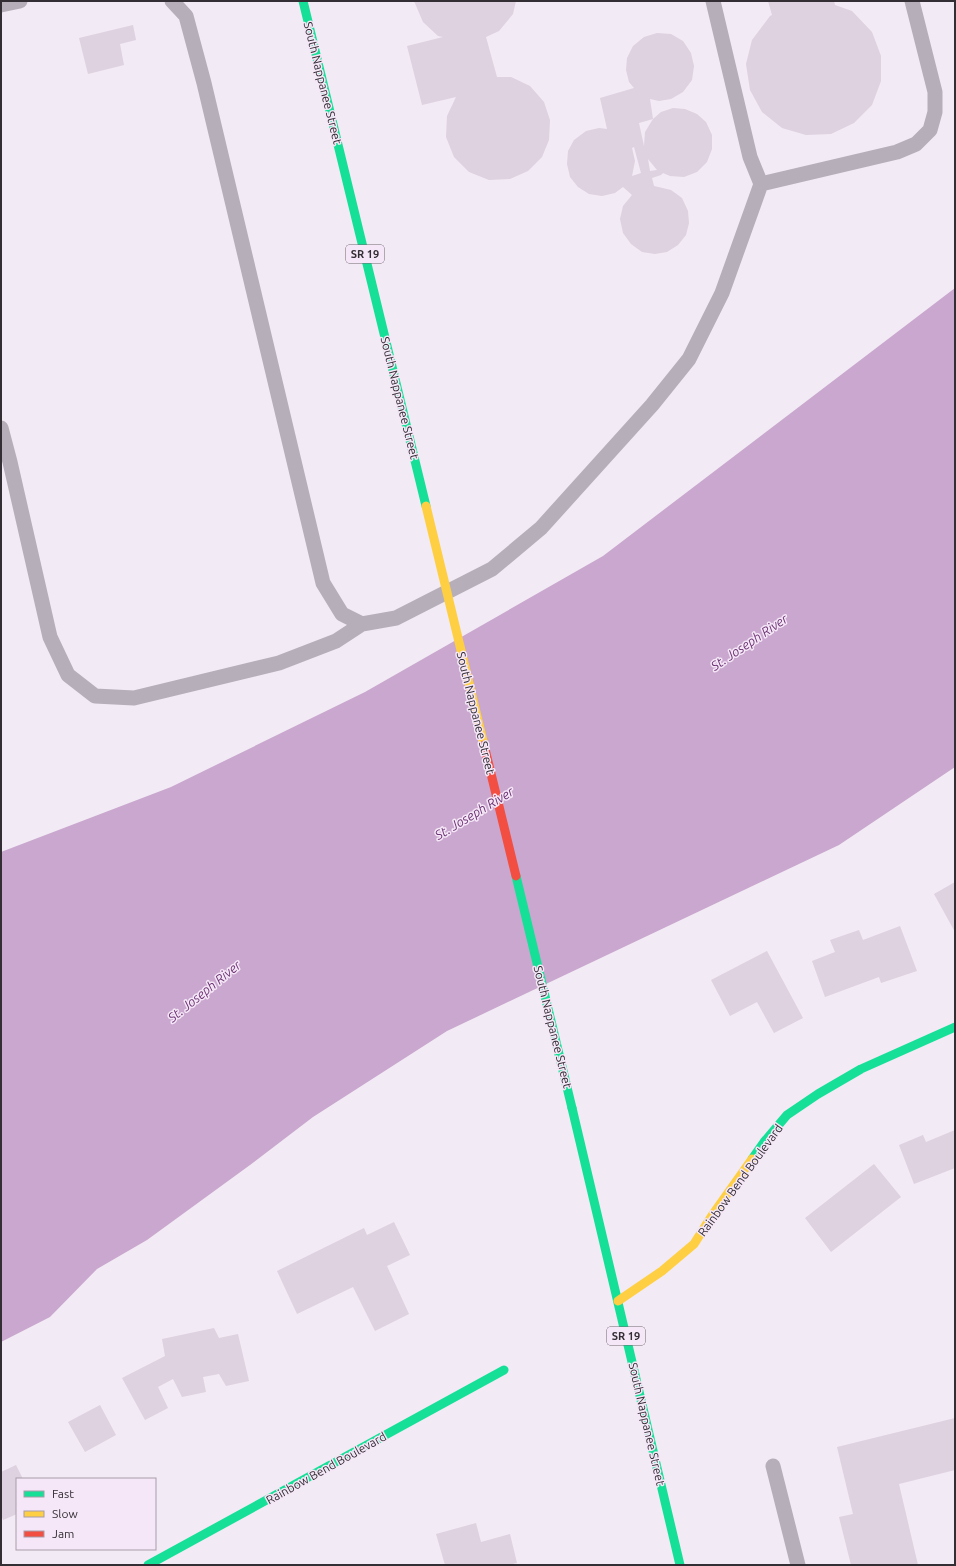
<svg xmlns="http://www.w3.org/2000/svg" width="956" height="1566" font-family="Ubuntu,sans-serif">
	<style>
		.water { fill: #c9a7ce }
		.building { fill: #ded1e0; fill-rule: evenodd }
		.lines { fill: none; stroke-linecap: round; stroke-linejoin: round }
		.lane { stroke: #b6aeb8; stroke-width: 15 }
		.fast { stroke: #16e098; stroke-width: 9 }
		.slow { stroke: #ffcf43; stroke-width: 9 }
		.fast-bridge { stroke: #16e098; stroke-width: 9 }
		.slow-bridge { stroke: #ffcf43; stroke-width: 9 }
		.jam-bridge { stroke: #f24e42; stroke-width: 9 }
		.labels { text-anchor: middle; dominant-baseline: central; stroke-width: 3; stroke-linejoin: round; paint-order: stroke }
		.shield { fill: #f5e7f7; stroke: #6d666e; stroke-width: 1 }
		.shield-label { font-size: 11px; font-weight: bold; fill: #332e34 }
		.street-label { font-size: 12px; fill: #332e34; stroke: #f5e7f7 }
		.water-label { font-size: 13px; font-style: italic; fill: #6d3575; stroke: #f5e7f7 }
	</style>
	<rect width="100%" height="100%" fill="#f2eaf4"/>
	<path class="water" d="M 955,288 L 955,767 L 839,845 L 447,1031 L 313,1117 L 250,1165 L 147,1240 L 97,1269 L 50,1317 L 1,1342 L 1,852 L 171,787 L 365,692 L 603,556 Z"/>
	<path class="building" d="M 414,1 L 516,1 L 513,14 L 499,31 L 486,37 L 497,77 L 511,77 L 530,86 L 544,102 L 550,120 L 549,140 L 542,157 L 528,171 L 510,179 L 489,180 L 469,172 L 454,157 L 446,137 L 447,116 L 456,97 L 422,105 L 407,46 L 443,37 L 438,36 L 423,22 Z
		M 768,1 L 834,1 L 835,5 L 852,11 L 872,32 L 881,56 L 881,81 L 872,105 L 854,123 L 831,134 L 806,135 L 782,128 L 762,112 L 750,90 L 746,64 L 752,40 L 770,16 L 772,15 Z
		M 133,25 L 136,40 L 120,44 L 124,65 L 88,74 L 79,38 Z
		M 657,33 L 671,34 L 683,41 L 691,53 L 694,66 L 692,80 L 683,92 L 671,99 L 659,101 L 650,99 L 653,119 L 639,123 L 644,146 L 645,132 L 653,119 L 661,112 L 673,108 L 685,109 L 697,114 L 706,122 L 712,135 L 712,149 L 707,162 L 697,172 L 684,177 L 670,176 L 663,173 L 661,175 L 652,178 L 654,186 L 671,190 L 682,198 L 688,211 L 689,223 L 686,235 L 678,245 L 667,252 L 655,254 L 642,252 L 631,244 L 623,233 L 620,219 L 623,206 L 632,195 L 623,187 L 615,193 L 602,196 L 589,194 L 578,187 L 570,177 L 567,164 L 568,151 L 574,140 L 586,131 L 599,128 L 607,129 L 600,98 L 634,88 L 629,82 L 626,70 L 627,58 L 633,46 L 644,37 ZM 634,147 L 641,173 L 632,176 L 635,161 L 632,148 ZM 648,159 L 657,170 L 650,171 Z
		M 955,882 L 955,932 L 934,894 Z
		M 900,926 L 917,971 L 881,983 L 879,977 L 825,997 L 812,961 L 835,952 L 830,940 L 859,930 L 863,940 Z
		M 767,951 L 803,1018 L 774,1033 L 757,1002 L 730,1016 L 711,980 Z
		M 955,1130 L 955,1168 L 914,1184 L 899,1145 L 923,1135 L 926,1142 Z
		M 874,1164 L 901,1197 L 831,1252 L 805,1218 Z
		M 394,1222 L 410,1255 L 387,1266 L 409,1314 L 375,1331 L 353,1287 L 297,1314 L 277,1271 L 364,1228 L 367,1235 Z
		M 214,1328 L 219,1338 L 238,1334 L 249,1381 L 226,1386 L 219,1374 L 203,1377 L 206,1392 L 182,1397 L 173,1379 L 158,1387 L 168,1408 L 145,1420 L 122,1378 L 165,1356 L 162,1339 Z
		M 100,1405 L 116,1435 L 85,1452 L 68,1422 Z
		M 955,1418 L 955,1470 L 899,1484 L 918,1565 L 851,1565 L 839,1517 L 853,1514 L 837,1447 Z
		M 16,1465 L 23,1479 L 17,1479 L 17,1514 L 3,1520 L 1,1515 L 1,1472 Z
		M 476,1523 L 481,1542 L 510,1534 L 517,1563 L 508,1565 L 445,1565 L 436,1534 Z"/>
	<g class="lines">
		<path class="lane" d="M 172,1 L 186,16 L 204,83 L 323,583 L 342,614 L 362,624 L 396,618 L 492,569 L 541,528 L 652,405 L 689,359 L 722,293 L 761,184 L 897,152 L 916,144 L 930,130 L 935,112 L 935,92 L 912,1
			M 713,1 L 750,157 L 761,184
			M 1,5 L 20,1
			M 1,428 L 10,462 L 50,637 L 68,675 L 95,696 L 134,698 L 279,663 L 336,641 L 362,624
			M 773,1466 L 798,1565"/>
		<path class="fast" d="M 303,1 L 426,506
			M 572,1108 L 680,1565
			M 752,1159 L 764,1142 L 787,1115 L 818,1094 L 861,1069 L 955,1027
			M 148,1565 L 504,1370"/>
		<path class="slow" d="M 618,1301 L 662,1271 L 694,1244 L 713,1214 L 752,1159"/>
		<path class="fast-bridge" d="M 516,876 L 572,1108"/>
		<path class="slow-bridge" d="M 426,506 L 484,745"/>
		<path class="jam-bridge" d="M 484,745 L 516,876"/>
	</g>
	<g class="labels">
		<g class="shield">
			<rect x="346" y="245" width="38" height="18" rx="3"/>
			<rect x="607" y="1327" width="38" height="18" rx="3"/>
		</g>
		<g class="shield-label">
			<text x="365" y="254">SR 19</text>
			<text x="626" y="1336">SR 19</text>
		</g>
		<g class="street-label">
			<text transform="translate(323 83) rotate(76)">South Nappanee Street</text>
			<text transform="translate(400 398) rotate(76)">South Nappanee Street</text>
			<text transform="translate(476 713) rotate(76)">South Nappanee Street</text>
			<text transform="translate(553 1027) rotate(76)">South Nappanee Street</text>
			<text transform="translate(740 1180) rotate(-54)">Rainbow Bend Boulevard</text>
			<text transform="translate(647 1424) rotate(77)">South Nappanee Street</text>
			<text transform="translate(326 1468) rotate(-29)">Rainbow Bend Boulevard</text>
		</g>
		<g class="water-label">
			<text transform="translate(749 642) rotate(-34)">St. Joseph River</text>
			<text transform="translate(474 813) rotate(-31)">St. Joseph River</text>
			<text transform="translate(204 991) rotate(-39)">St. Joseph River</text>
		</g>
	</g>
	<rect width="956" height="1566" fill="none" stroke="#332e34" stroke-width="4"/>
	<rect x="16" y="1478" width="140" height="72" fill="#f5e7f7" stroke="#a79da9"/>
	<rect x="24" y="1491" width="20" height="6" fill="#16e098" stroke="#a79da9"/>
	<text x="52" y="1498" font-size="12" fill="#332e34">Fast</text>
	<rect x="24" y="1511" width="20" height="6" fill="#ffcf43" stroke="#a79da9"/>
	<text x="52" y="1518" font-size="12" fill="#332e34">Slow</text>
	<rect x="24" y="1531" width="20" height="6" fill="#f24e42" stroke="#a79da9"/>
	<text x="52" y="1538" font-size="12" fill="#332e34">Jam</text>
</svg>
